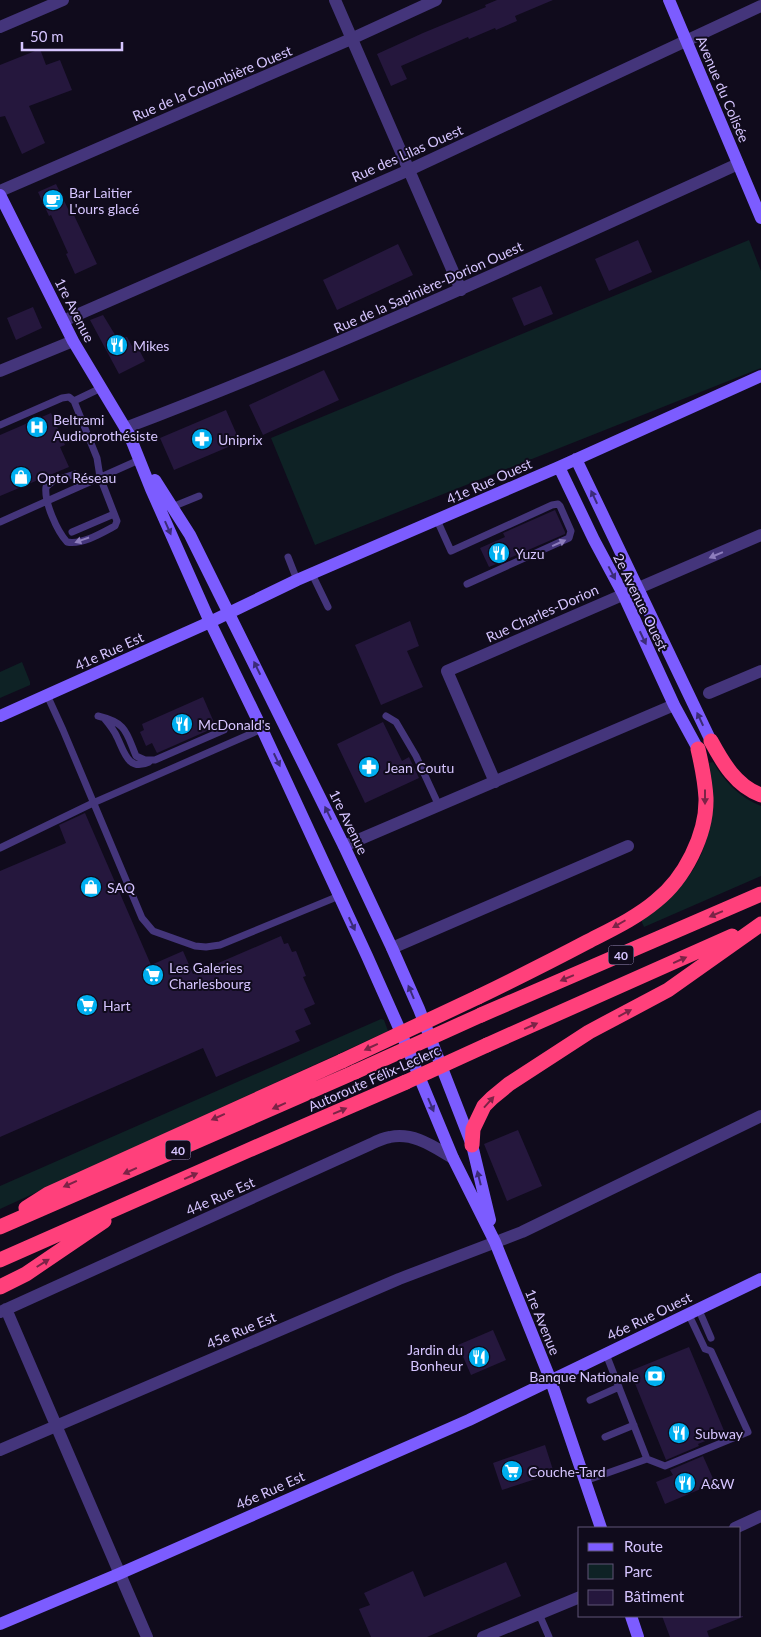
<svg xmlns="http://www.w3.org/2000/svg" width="761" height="1637" font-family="Lato,sans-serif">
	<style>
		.green { fill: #0e2225 }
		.building { fill: #25173d }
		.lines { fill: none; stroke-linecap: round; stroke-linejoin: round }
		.lane { stroke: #44357b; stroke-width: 7 }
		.street { stroke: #44357b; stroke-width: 12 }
		.secondary { stroke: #7c5cff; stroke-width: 12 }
		.highway { stroke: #ff407b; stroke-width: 15 }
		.highway-bridge { stroke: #ff407b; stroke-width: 15 }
		.oneway { fill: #3b2b77 }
		.oneway2 { fill: #8d7dbd }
		.oneway3 { fill: #7c2347 }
		.labels { text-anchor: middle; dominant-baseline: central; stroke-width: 4; stroke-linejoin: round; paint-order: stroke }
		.shield { fill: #100b1c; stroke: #9b8dbb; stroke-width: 1 }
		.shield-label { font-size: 12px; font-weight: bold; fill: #d6c5ff }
		.street-label { font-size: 14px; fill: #d6c5ff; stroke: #100b1c }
		.poi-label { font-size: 14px; fill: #d6c5ff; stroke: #100b1c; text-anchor: start }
	</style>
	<rect width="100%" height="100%" fill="#100b1c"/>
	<path class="green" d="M 749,240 L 761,271 L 761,368 L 315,545 L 271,438 Z
		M 22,662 L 30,682 L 30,685 L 0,698 L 0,672 Z
		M 713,762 C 724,781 740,798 761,806 L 761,876 L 644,927 L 641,920 C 654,908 670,897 682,884 C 711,854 717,803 709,763 Z
		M 381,1019 L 384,1020 L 388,1031 L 0,1209 L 0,1186 Z"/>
	<path class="building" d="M 497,0 L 553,0 L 515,16 L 517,21 L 496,30 L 495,28 L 469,39 L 468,37 L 401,66 L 407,79 L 391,86 L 377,54 L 423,33 L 486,7 L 485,5 Z
		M 40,49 L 46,65 L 60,60 L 72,90 L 29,106 L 45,143 L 22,154 L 5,116 L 0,117 L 0,65 Z
		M 56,184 L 70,213 L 72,211 L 97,264 L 75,274 L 66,254 L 68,253 L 51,215 L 49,216 L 38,192 Z
		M 638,240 L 652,272 L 609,291 L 595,259 Z
		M 398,244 L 413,275 L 337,310 L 323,280 Z
		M 541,286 L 553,314 L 524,326 L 512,298 Z
		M 33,307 L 42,328 L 16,340 L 7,318 Z
		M 103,315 L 117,338 L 127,337 L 132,346 L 136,344 L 145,361 L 119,374 L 90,320 Z
		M 324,370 L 339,400 L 263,435 L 249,405 Z
		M 226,410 L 240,442 L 174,470 L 160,438 Z
		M 51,413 L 65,445 L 60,447 L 69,467 L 0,496 L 0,435 Z
		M 555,510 L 565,532 L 565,534 L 489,567 L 480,548 L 505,537 L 503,533 Z
		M 410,621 L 419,646 L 407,651 L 423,687 L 381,705 L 355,645 Z
		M 203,697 L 216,727 L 157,753 L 152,743 L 146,746 L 140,732 L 144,730 L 142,724 Z
		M 383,722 L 402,761 L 409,757 L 419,778 L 365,803 L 337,744 Z
		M 85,813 L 151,965 L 183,951 L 193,974 L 281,936 L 284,944 L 288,943 L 292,952 L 296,951 L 306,976 L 303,977 L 315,1004 L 304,1009 L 311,1024 L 295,1031 L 300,1041 L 216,1077 L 203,1048 L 0,1137 L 0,871 L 66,843 L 59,825 Z
		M 518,1130 L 542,1186 L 507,1201 L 484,1144 Z
		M 493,1330 L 506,1360 L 471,1375 L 458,1345 Z
		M 689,1347 L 725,1433 L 698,1444 L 699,1446 L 666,1460 L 630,1371 Z
		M 545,1445 L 554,1473 L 502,1490 L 493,1463 Z
		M 703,1456 L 715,1483 L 665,1504 L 656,1482 L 673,1475 L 670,1470 Z
		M 506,1562 L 521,1596 L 427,1637 L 371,1637 L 359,1609 L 370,1605 L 364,1593 L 413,1571 L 424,1597 Z
		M 662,1616 L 743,1616 L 743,1617 L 707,1631 L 709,1637 L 670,1637 Z"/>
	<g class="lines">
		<path class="lane" d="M 0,425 L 62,398 L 69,397 L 74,401
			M 89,482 L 75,474 L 53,481 L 46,487 C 44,502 57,531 67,542 C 82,545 102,533 115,526 L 117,521 L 100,477 L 97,458 L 74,401 L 101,388
			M 172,507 L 199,496
			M 437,520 L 451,551 L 552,505 L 558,504 L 560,506 L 571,531 L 569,538 L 467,584
			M 0,522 L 139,460
			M 72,532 L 114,514
			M 288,557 L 297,580
			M 312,574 L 328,607
			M 47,695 L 63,730 L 142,918 L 153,931 L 195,946 L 206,947 L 220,945 L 339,896
			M 98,716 C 127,723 126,732 136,756 L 145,760 L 155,760 L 224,730
			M 386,716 L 396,722 L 416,756 L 439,806
			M 104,718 C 109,724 114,730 117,737 C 124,751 128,772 149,762
			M 0,848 L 93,803 L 262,729
			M 698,1308 L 711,1338
			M 590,1400 L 619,1387
			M 605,1437 L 634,1425
			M 647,1459 L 665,1466 L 748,1432 L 711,1351 L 705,1349 L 688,1313
			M 585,1481 L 647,1459 L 606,1354
			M 539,1614 L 549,1637"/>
		<path class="street" d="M 335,0 L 461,290
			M 0,27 L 63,0
			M 0,191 L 351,39 L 436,0
			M 63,321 L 409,170 L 761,6
			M 0,371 L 73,341
			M 125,428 C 333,349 536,256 738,164
			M 709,693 L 761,671
			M 495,782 L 447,671 L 761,535
			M 344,846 L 674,705
			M 392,948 L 628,846
			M 6,1309 L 147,1637
			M 0,1312 L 371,1144 C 377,1141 384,1138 390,1137 C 414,1132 434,1147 453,1158
			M 0,1450 L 399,1279 L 522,1232 L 761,1116
			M 735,1528 L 761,1516
			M 483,1637 L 580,1597"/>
		<path class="secondary" d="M 669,0 L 761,218
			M 0,195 L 73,341 L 133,441
			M 129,434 L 151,489 L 210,622 L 262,729 L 367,956 L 399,1028 L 453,1158 L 495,1242 L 551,1381 L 601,1528
			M 576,459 L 711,741
			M 559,467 L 594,540 L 623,594 L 674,705 L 698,749
			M 155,480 L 190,535 L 344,846 L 392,948 L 419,1009 L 472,1145 L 490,1220
			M 0,716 L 210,622 L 297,580 L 559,467 L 761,376
			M 631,1616 L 638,1637
			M 0,1624 L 121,1573 L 469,1420 L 761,1279"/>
		<path class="highway" d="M 711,741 C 723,763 736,786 761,795
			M 478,997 C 515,979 551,961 587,942 C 610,930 636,918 656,901 C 684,879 707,835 706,798 C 705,781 702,766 698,749
			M 481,1015 L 761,894
			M 487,1045 L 732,936
			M 472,1145 L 473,1129 L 484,1106 L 492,1098 L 509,1084 L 589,1032 L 668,990 L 761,924
			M 26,1208 L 48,1194 L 342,1061
			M 0,1227 L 355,1072
			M 0,1260 L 249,1150 L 406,1082
			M 0,1287 L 26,1274 L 104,1221"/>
		<path class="highway-bridge" d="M 342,1061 L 478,997
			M 355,1072 L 481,1015
			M 406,1082 L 487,1045"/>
	</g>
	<defs><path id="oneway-solid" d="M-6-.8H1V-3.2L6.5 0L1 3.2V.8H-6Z" transform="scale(1.25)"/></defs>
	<g class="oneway">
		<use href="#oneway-solid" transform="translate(594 497) rotate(-115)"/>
		<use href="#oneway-solid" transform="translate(168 528) rotate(66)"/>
		<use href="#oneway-solid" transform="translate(612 573) rotate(62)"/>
		<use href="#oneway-solid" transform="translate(643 638) rotate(65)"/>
		<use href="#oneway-solid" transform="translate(257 668) rotate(-116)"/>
		<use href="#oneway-solid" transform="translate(700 719) rotate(-115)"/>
		<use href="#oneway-solid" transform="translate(277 760) rotate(65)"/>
		<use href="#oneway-solid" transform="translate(328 813) rotate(-116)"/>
		<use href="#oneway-solid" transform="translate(352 924) rotate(65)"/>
		<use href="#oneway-solid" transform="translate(411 992) rotate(-113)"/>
		<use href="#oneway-solid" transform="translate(431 1105) rotate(67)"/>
		<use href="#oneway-solid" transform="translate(479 1178) rotate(-104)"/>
	</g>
	<g class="oneway2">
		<use href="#oneway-solid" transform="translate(82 540) rotate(161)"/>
		<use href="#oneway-solid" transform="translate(559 543) rotate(-24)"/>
		<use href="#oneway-solid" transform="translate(716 555) rotate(157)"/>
	</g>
	<g class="oneway3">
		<use href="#oneway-solid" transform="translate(705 797) rotate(90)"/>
		<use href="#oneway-solid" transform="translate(716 914) rotate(157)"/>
		<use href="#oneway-solid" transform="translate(619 924) rotate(150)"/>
		<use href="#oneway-solid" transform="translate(680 960) rotate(-24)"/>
		<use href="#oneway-solid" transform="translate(567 978) rotate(157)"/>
		<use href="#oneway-solid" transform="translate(625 1013) rotate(-28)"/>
		<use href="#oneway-solid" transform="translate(531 1026) rotate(-24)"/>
		<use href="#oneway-solid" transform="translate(371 1047) rotate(155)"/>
		<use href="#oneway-solid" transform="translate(489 1102) rotate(-48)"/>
		<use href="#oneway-solid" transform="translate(279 1106) rotate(156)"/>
		<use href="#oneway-solid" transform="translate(340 1111) rotate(-23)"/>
		<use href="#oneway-solid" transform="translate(218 1117) rotate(156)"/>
		<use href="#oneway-solid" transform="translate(130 1171) rotate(156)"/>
		<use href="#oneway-solid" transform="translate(191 1176) rotate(-24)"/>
		<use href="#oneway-solid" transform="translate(70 1184) rotate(156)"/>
		<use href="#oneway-solid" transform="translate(43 1263) rotate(-32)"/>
	</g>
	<defs>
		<g id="cafe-disc" transform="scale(1.125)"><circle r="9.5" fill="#00aff0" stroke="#100b1c"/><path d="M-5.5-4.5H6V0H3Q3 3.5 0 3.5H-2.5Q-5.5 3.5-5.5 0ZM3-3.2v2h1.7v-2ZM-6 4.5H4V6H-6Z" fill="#fff"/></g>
		<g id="restaurant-disc" transform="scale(1.125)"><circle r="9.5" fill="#00aff0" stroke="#100b1c"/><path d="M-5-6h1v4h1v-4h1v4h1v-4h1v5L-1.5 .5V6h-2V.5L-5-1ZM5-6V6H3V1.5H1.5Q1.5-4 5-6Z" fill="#fff"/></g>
		<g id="hospital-disc" transform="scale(1.125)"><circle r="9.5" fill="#00aff0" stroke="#100b1c"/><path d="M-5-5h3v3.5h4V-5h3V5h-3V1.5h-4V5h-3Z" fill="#fff"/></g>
		<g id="pharmacy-disc" transform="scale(1.125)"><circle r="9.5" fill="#00aff0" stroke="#100b1c"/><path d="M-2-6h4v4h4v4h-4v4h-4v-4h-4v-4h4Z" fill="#fff"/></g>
		<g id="shop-disc" transform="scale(1.125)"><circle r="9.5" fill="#00aff0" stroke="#100b1c"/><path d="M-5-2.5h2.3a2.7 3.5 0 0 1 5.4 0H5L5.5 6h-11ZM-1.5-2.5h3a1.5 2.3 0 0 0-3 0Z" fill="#fff"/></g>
		<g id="supermarket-disc" transform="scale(1.125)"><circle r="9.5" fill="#00aff0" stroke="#100b1c"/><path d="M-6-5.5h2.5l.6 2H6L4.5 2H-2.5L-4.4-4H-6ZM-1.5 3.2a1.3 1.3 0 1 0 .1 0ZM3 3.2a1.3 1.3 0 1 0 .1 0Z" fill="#fff"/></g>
		<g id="bank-disc" transform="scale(1.125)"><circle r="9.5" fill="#00aff0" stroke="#100b1c"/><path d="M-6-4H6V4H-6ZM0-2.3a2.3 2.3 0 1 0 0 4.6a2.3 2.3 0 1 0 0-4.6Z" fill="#fff"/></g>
	</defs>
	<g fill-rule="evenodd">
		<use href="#cafe-disc" x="53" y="200"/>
		<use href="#restaurant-disc" x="117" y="345"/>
		<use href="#hospital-disc" x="37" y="427"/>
		<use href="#pharmacy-disc" x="202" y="439"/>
		<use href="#shop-disc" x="21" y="477"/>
		<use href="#restaurant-disc" x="499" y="553"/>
		<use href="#restaurant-disc" x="182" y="724"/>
		<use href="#pharmacy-disc" x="369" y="767"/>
		<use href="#shop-disc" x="91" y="887"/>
		<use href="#supermarket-disc" x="153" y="975"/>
		<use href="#supermarket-disc" x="87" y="1005"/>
		<use href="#restaurant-disc" x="479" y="1357"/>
		<use href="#bank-disc" x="655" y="1376"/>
		<use href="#restaurant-disc" x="679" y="1433"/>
		<use href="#supermarket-disc" x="512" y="1471"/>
		<use href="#restaurant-disc" x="685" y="1483"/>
	</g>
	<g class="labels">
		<g class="shield">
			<rect x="608.5" y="945.5" width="25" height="19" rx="4"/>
			<rect x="165.5" y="1140.5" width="25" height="19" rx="4"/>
		</g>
		<g class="shield-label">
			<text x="621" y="955">40</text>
			<text x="178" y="1150">40</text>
		</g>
		<g class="street-label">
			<text transform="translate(212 83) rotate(-23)">Rue de la Colombière Ouest</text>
			<text transform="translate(723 89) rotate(67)">Avenue du Colisée</text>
			<text transform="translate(407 153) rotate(-24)">Rue des Lilas Ouest</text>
			<text transform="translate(428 287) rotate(-24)">Rue de la Sapinière-Dorion Ouest</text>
			<text transform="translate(75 310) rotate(63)">1re Avenue</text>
			<text transform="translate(489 481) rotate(-24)">41e Rue Ouest</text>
			<text transform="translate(641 602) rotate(64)">2e Avenue Ouest</text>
			<text transform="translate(542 613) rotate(-24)">Rue Charles-Dorion</text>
			<text transform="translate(109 651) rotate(-24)">41e Rue Est</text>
			<text transform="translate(349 822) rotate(64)">1re Avenue</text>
			<text transform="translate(374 1078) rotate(-24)">Autoroute Félix-Leclerc</text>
			<text transform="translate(220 1196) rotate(-24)">44e Rue Est</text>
			<text transform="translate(649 1316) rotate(-26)">46e Rue Ouest</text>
			<text transform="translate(543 1322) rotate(68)">1re Avenue</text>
			<text transform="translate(241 1330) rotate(-23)">45e Rue Est</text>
			<text transform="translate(270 1490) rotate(-24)">46e Rue Est</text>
		</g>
		<g class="poi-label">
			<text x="69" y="192">Bar Laitier<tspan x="69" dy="16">L'ours glacé</tspan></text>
			<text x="133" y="345">Mikes</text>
			<text x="53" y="419">Beltrami<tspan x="53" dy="16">Audioprothésiste</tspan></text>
			<text x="218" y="439">Uniprix</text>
			<text x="37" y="477">Opto Réseau</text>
			<text x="515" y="553">Yuzu</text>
			<text x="198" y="724">McDonald's</text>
			<text x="385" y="767">Jean Coutu</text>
			<text x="107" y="887">SAQ</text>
			<text x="169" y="967">Les Galeries<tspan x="169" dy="16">Charlesbourg</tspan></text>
			<text x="103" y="1005">Hart</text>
			<text x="463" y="1349" text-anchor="end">Jardin du<tspan x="463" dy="16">Bonheur</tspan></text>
			<text x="639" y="1376" text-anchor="end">Banque Nationale</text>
			<text x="695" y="1433">Subway</text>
			<text x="528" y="1471">Couche-Tard</text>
			<text x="701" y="1483">A&amp;W</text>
		</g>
	</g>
	<rect x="578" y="1527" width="162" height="90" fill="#100b1c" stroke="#5f5577"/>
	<rect x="588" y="1543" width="25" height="8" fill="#7c5cff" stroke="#5f5577"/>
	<text x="624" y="1552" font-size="15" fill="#d6c5ff">Route</text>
	<rect x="588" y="1564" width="25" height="15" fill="#0e2225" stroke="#5f5577"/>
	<text x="624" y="1577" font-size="15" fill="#d6c5ff">Parc</text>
	<rect x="588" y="1590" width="25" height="15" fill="#25173d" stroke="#5f5577"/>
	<text x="624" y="1602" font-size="15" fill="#d6c5ff">Bâtiment</text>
	<path d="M22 42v8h100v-8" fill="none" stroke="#d6c5ff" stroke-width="2.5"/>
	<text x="30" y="42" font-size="15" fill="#d6c5ff" stroke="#100b1c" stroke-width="4" paint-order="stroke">50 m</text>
</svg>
